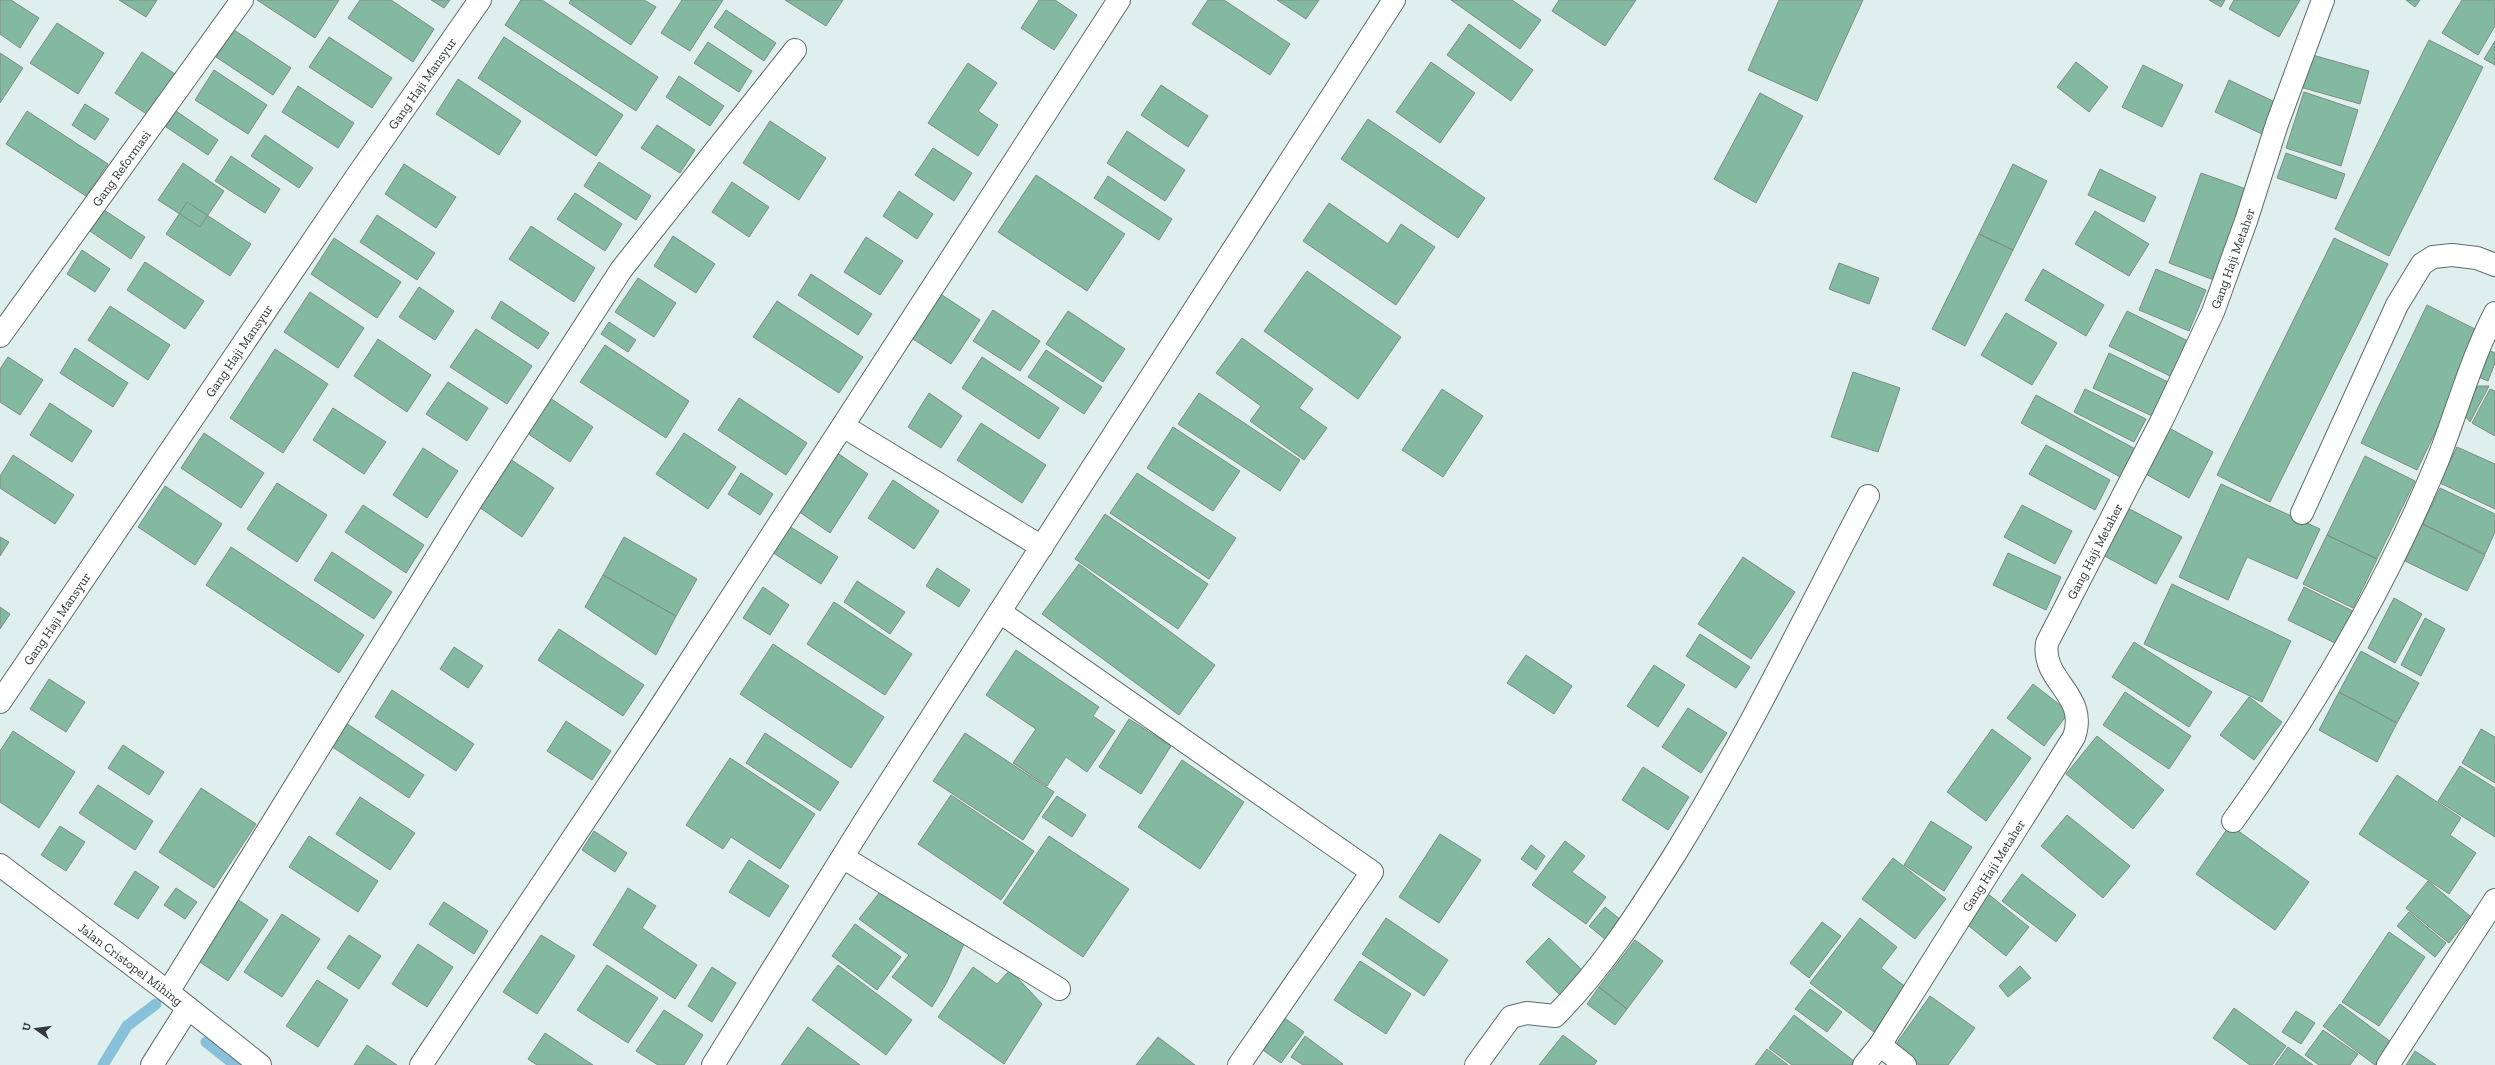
<svg xmlns="http://www.w3.org/2000/svg" width="2495" height="1065" font-family="'Zilla Slab',serif">
	<style>
		.lines { fill: none; stroke-linecap: round; stroke-linejoin: round }
		.stream { stroke: #89c1db; stroke-width: 11 }
		.building { fill: #82b9a0; stroke: #7f8c86 }
		.minor-casing { stroke: #5f6e6c; stroke-width: 24 }
		.tertiary-casing { stroke: #5f6e6c; stroke-width: 24 }
		.minor { stroke: #fff; stroke-width: 22 }
		.tertiary { stroke: #fff; stroke-width: 22 }
		.labels { text-anchor: middle; dominant-baseline: central; stroke-width: 3.5; stroke-linejoin: round; paint-order: stroke }
		.street-label { font-size: 13px; fill: #323938; stroke: #dfefed }
	</style>
	<rect width="100%" height="100%" fill="#dfefed"/>
	<g class="lines">
		<path class="stream" d="M 206,1042 L 235,1065
			M 103,1065 L 127,1026 L 156,1004"/>
	</g>
	<path class="building" d="M 0,0 L 11,0 L 39,18 L 20,48 L 0,34 Z
		M 119,0 L 157,0 L 146,17 Z
		M 257,0 L 339,0 L 315,38 Z
		M 360,0 L 391,0 L 434,29 L 413,62 L 348,18 Z
		M 431,0 L 450,0 L 444,8 Z
		M 521,0 L 542,0 L 658,77 L 636,111 L 505,25 Z
		M 571,0 L 644,0 L 656,7 L 631,45 L 569,3 Z
		M 682,0 L 723,0 L 690,51 L 661,33 Z
		M 785,0 L 843,0 L 826,26 Z
		M 1039,0 L 1055,0 L 1077,15 L 1054,50 L 1021,28 Z
		M 1208,0 L 1224,0 L 1290,44 L 1270,75 L 1192,24 Z
		M 1277,0 L 1319,0 L 1306,19 Z
		M 1451,0 L 1512,0 L 1541,20 L 1520,49 Z
		M 1559,0 L 1636,0 L 1605,46 L 1552,11 Z
		M 1779,0 L 1863,0 L 1817,101 L 1748,70 Z
		M 2209,0 L 2225,0 L 2221,7 Z
		M 2234,0 L 2300,0 L 2279,37 L 2229,9 Z
		M 2406,0 L 2420,0 L 2415,7 Z
		M 2462,0 L 2495,0 L 2495,26 L 2478,55 L 2442,33 Z
		M 726,10 L 776,43 L 764,61 L 714,27 Z
		M 57,23 L 104,53 L 78,94 L 30,63 Z
		M 1469,24 L 1533,70 L 1511,101 L 1447,55 Z
		M 234,30 L 291,68 L 273,95 L 216,57 Z
		M 329,37 L 392,78 L 372,108 L 309,67 Z
		M 504,37 L 623,115 L 596,156 L 478,78 Z
		M 2429,40 L 2483,67 L 2389,256 L 2335,229 Z
		M 2495,41 L 2495,65 L 2484,59 Z
		M 708,42 L 752,71 L 739,92 L 694,63 Z
		M 142,52 L 178,76 L 151,117 L 115,93 Z
		M 0,53 L 23,68 L 0,103 Z
		M 2309,54 L 2369,71 L 2360,104 L 2300,87 Z
		M 1431,62 L 1475,93 L 1440,143 L 1396,112 Z
		M 2076,62 L 2108,87 L 2089,112 L 2057,87 Z
		M 968,63 L 997,83 L 978,111 L 998,125 L 978,156 L 928,123 Z
		M 2143,65 L 2183,85 L 2162,127 L 2122,107 Z
		M 214,70 L 267,105 L 248,134 L 195,100 Z
		M 679,76 L 724,106 L 710,126 L 666,97 Z
		M 458,79 L 521,121 L 499,155 L 436,114 Z
		M 2229,80 L 2279,104 L 2264,135 L 2215,112 Z
		M 1161,85 L 1208,116 L 1188,147 L 1141,115 Z
		M 298,86 L 354,123 L 338,148 L 282,112 Z
		M 2304,92 L 2358,110 L 2341,166 L 2286,148 Z
		M 1760,93 L 1803,116 L 1756,203 L 1714,179 Z
		M 85,104 L 109,119 L 95,140 L 72,125 Z
		M 27,111 L 108,164 L 86,196 L 6,144 Z
		M 176,111 L 218,140 L 208,155 L 166,127 Z
		M 1368,119 L 1485,198 L 1458,238 L 1341,159 Z
		M 770,121 L 826,158 L 799,200 L 743,163 Z
		M 657,125 L 695,150 L 680,173 L 641,148 Z
		M 1127,131 L 1185,170 L 1165,201 L 1107,163 Z
		M 265,135 L 313,168 L 299,188 L 251,156 Z
		M 933,148 L 972,173 L 954,201 L 915,175 Z
		M 2286,153 L 2345,174 L 2336,199 L 2277,178 Z
		M 231,156 L 280,189 L 265,213 L 215,181 Z
		M 599,162 L 651,196 L 636,220 L 584,186 Z
		M 183,163 L 224,191 L 200,227 L 158,200 Z
		M 404,164 L 456,197 L 436,228 L 385,194 Z
		M 2013,164 L 2047,181 L 2013,250 L 1979,234 Z
		M 2100,169 L 2156,197 L 2144,222 L 2088,195 Z
		M 2201,173 L 2246,189 L 2214,280 L 2169,263 Z
		M 1036,175 L 1125,234 L 1087,291 L 998,232 Z
		M 1108,176 L 1172,219 L 1159,240 L 1094,198 Z
		M 732,182 L 769,207 L 749,237 L 712,212 Z
		M 899,191 L 933,214 L 917,239 L 883,216 Z
		M 575,193 L 622,224 L 605,251 L 557,219 Z
		M 187,202 L 251,244 L 230,276 L 166,234 Z
		M 1329,203 L 1388,244 L 1401,224 L 1435,247 L 1396,305 L 1303,241 Z
		M 104,210 L 145,237 L 131,259 L 90,231 Z
		M 2095,211 L 2149,244 L 2129,276 L 2075,244 Z
		M 377,215 L 435,253 L 417,280 L 360,242 Z
		M 531,226 L 595,268 L 574,302 L 509,259 Z
		M 1979,234 L 2013,250 L 1965,346 L 1932,329 Z
		M 673,236 L 715,264 L 696,293 L 654,266 Z
		M 866,237 L 903,261 L 880,295 L 844,272 Z
		M 334,238 L 401,282 L 377,318 L 311,274 Z
		M 2334,238 L 2388,264 L 2270,502 L 2217,475 Z
		M 82,250 L 110,269 L 95,292 L 67,274 Z
		M 145,262 L 204,301 L 185,329 L 127,290 Z
		M 1839,263 L 1879,278 L 1869,304 L 1829,289 Z
		M 2043,269 L 2104,305 L 2086,336 L 2025,300 Z
		M 2156,269 L 2206,290 L 2189,331 L 2139,310 Z
		M 1307,271 L 1401,337 L 1358,399 L 1264,331 Z
		M 811,274 L 872,314 L 858,335 L 798,295 Z
		M 638,278 L 676,303 L 654,337 L 615,312 Z
		M 419,287 L 454,311 L 435,340 L 399,317 Z
		M 310,292 L 364,328 L 338,368 L 284,332 Z
		M 939,293 L 980,320 L 951,364 L 910,337 Z
		M 501,301 L 549,333 L 538,349 L 491,318 Z
		M 777,301 L 863,357 L 839,393 L 753,337 Z
		M 2427,305 L 2483,333 L 2417,470 L 2361,443 Z
		M 110,306 L 170,345 L 148,380 L 88,340 Z
		M 993,310 L 1040,341 L 1020,371 L 973,341 Z
		M 1068,311 L 1125,349 L 1103,382 L 1046,344 Z
		M 2127,311 L 2188,341 L 2170,376 L 2109,346 Z
		M 2006,313 L 2057,343 L 2032,385 L 1981,355 Z
		M 609,322 L 636,340 L 628,352 L 601,334 Z
		M 476,329 L 532,366 L 507,404 L 450,367 Z
		M 1242,338 L 1313,389 L 1299,408 L 1327,428 L 1304,460 L 1250,421 L 1261,406 L 1216,373 Z
		M 378,339 L 431,375 L 407,412 L 354,376 Z
		M 605,345 L 689,401 L 666,438 L 580,382 Z
		M 75,348 L 128,383 L 113,407 L 60,373 Z
		M 2484,348 L 2495,353 L 2495,363 L 2488,381 L 2474,375 Z
		M 275,349 L 328,384 L 283,453 L 230,418 Z
		M 1046,350 L 1102,387 L 1084,414 L 1028,377 Z
		M 2109,353 L 2168,382 L 2152,416 L 2093,388 Z
		M 8,357 L 43,380 L 20,415 L 0,402 L 0,369 Z
		M 982,357 L 1059,408 L 1039,439 L 962,388 Z
		M 1853,372 L 1900,388 L 1878,452 L 1831,437 Z
		M 448,382 L 488,408 L 467,441 L 426,414 Z
		M 2478,386 L 2489,386 L 2470,422 L 2462,412 Z
		M 1442,389 L 1483,416 L 1443,477 L 1402,450 Z
		M 2085,389 L 2146,419 L 2134,442 L 2074,412 Z
		M 2490,389 L 2495,391 L 2495,436 L 2472,423 Z
		M 929,393 L 962,416 L 941,448 L 908,427 Z
		M 1199,393 L 1300,460 L 1280,491 L 1178,424 Z
		M 2036,395 L 2139,451 L 2124,479 L 2021,423 Z
		M 550,398 L 593,427 L 570,462 L 527,433 Z
		M 739,398 L 807,443 L 786,475 L 718,430 Z
		M 50,403 L 92,431 L 72,462 L 30,435 Z
		M 333,408 L 386,442 L 364,474 L 313,440 Z
		M 981,423 L 1046,465 L 1022,503 L 957,460 Z
		M 1173,427 L 1240,471 L 1213,511 L 1147,468 Z
		M 2169,428 L 2213,452 L 2189,498 L 2144,473 Z
		M 204,433 L 264,473 L 241,508 L 181,468 Z
		M 684,433 L 736,467 L 708,509 L 656,474 Z
		M 2046,445 L 2110,480 L 2095,510 L 2029,474 Z
		M 2457,447 L 2495,464 L 2495,509 L 2440,483 Z
		M 423,448 L 458,471 L 427,518 L 393,495 Z
		M 833,450 L 868,474 L 830,533 L 795,509 Z
		M 13,455 L 74,495 L 55,524 L 0,488 L 0,476 Z
		M 2365,456 L 2415,481 L 2377,559 L 2327,535 Z
		M 510,459 L 554,488 L 522,537 L 479,507 Z
		M 741,473 L 773,494 L 760,515 L 728,494 Z
		M 1137,473 L 1236,538 L 1209,579 L 1110,513 Z
		M 893,480 L 939,511 L 914,549 L 868,518 Z
		M 277,483 L 327,515 L 297,562 L 247,529 Z
		M 2221,484 L 2320,529 L 2297,579 L 2247,557 L 2228,600 L 2179,577 Z
		M 165,486 L 222,524 L 195,565 L 138,527 Z
		M 2440,488 L 2495,514 L 2495,532 L 2485,554 L 2423,524 Z
		M 363,505 L 424,545 L 406,573 L 345,532 Z
		M 2022,505 L 2072,531 L 2055,564 L 2004,537 Z
		M 2126,507 L 2182,537 L 2156,584 L 2101,554 Z
		M 1105,514 L 1208,584 L 1178,629 L 1075,559 Z
		M 2422,524 L 2485,555 L 2467,591 L 2405,561 Z
		M 789,526 L 838,557 L 821,584 L 772,552 Z
		M 2327,535 L 2377,559 L 2353,608 L 2303,584 Z
		M 0,537 L 9,542 L 0,556 Z
		M 624,537 L 697,579 L 676,616 L 603,575 Z
		M 231,547 L 364,635 L 339,673 L 206,585 Z
		M 332,552 L 392,592 L 374,619 L 314,580 Z
		M 2008,553 L 2061,577 L 2046,610 L 1993,585 Z
		M 1743,557 L 1795,592 L 1751,659 L 1698,624 Z
		M 1079,564 L 1215,665 L 1179,715 L 1042,614 Z
		M 937,568 L 970,590 L 959,607 L 926,586 Z
		M 603,575 L 676,616 L 656,655 L 585,607 Z
		M 857,581 L 905,612 L 890,634 L 844,602 Z
		M 2172,584 L 2291,641 L 2262,702 L 2144,644 Z
		M 763,587 L 789,605 L 770,635 L 743,618 Z
		M 2304,587 L 2353,611 L 2337,644 L 2288,620 Z
		M 2394,598 L 2422,614 L 2395,663 L 2368,648 Z
		M 834,602 L 912,654 L 885,695 L 807,644 Z
		M 0,607 L 10,614 L 0,629 Z
		M 2425,618 L 2445,629 L 2421,676 L 2401,665 Z
		M 559,629 L 644,685 L 623,716 L 538,660 Z
		M 1700,634 L 1750,667 L 1736,688 L 1686,656 Z
		M 2134,642 L 2212,692 L 2189,727 L 2112,677 Z
		M 773,644 L 884,717 L 851,768 L 740,694 Z
		M 454,647 L 483,666 L 468,688 L 440,669 Z
		M 1016,650 L 1099,707 L 1093,716 L 1115,731 L 1087,772 L 1066,757 L 1047,786 L 1013,763 L 1036,729 L 986,695 Z
		M 2361,651 L 2419,683 L 2397,723 L 2339,692 Z
		M 1526,655 L 1572,686 L 1554,714 L 1507,683 Z
		M 1654,665 L 1685,685 L 1658,727 L 1627,706 Z
		M 49,679 L 85,702 L 66,732 L 30,709 Z
		M 2033,684 L 2069,712 L 2044,746 L 2007,718 Z
		M 392,690 L 474,744 L 456,771 L 375,717 Z
		M 2125,692 L 2191,736 L 2169,769 L 2103,725 Z
		M 2339,692 L 2397,723 L 2377,762 L 2319,730 Z
		M 2249,697 L 2282,722 L 2254,760 L 2220,735 Z
		M 1688,708 L 1727,733 L 1701,773 L 1662,747 Z
		M 1129,719 L 1171,746 L 1141,794 L 1099,767 Z
		M 566,721 L 611,751 L 592,780 L 547,751 Z
		M 346,723 L 424,775 L 409,798 L 331,746 Z
		M 1992,729 L 2031,758 L 1986,821 L 1947,792 Z
		M 2481,729 L 2495,737 L 2495,783 L 2462,763 Z
		M 13,731 L 75,772 L 39,828 L 0,802 L 0,751 Z
		M 765,733 L 839,782 L 820,811 L 746,763 Z
		M 965,733 L 1054,792 L 1023,840 L 933,781 Z
		M 2097,736 L 2164,790 L 2133,829 L 2066,774 Z
		M 123,745 L 164,772 L 149,795 L 108,768 Z
		M 730,758 L 815,814 L 780,869 L 731,837 L 723,849 L 686,825 Z
		M 1182,760 L 1244,802 L 1200,869 L 1138,827 Z
		M 2460,766 L 2495,788 L 2495,837 L 2438,801 Z
		M 1643,767 L 1689,797 L 1668,830 L 1622,800 Z
		M 2397,775 L 2461,818 L 2450,835 L 2476,853 L 2449,894 L 2359,834 Z
		M 98,785 L 153,821 L 135,850 L 79,813 Z
		M 201,788 L 256,824 L 214,888 L 159,852 Z
		M 951,795 L 1034,851 L 1001,900 L 918,844 Z
		M 1057,796 L 1086,815 L 1072,837 L 1042,817 Z
		M 360,797 L 415,833 L 390,870 L 336,834 Z
		M 2067,815 L 2130,866 L 2103,898 L 2041,846 Z
		M 1931,821 L 1972,847 L 1944,891 L 1904,865 Z
		M 2230,825 L 2309,882 L 2275,930 L 2196,874 Z
		M 60,826 L 85,842 L 66,871 L 41,855 Z
		M 594,831 L 627,853 L 615,872 L 582,850 Z
		M 1440,834 L 1481,860 L 1439,923 L 1399,897 Z
		M 309,836 L 378,881 L 358,912 L 289,867 Z
		M 1049,836 L 1129,889 L 1083,957 L 1003,903 Z
		M 1565,841 L 1585,856 L 1572,872 L 1606,897 L 1586,924 L 1532,885 Z
		M 1531,845 L 1545,856 L 1536,870 L 1521,859 Z
		M 1893,858 L 1946,899 L 1915,939 L 1862,899 Z
		M 749,860 L 789,886 L 769,917 L 729,892 Z
		M 135,871 L 159,887 L 138,919 L 114,904 Z
		M 2022,874 L 2076,915 L 2056,942 L 2002,901 Z
		M 2428,881 L 2470,916 L 2449,943 L 2406,908 Z
		M 176,888 L 197,902 L 185,919 L 164,905 Z
		M 628,888 L 656,906 L 642,928 L 697,965 L 675,999 L 593,945 Z
		M 883,888 L 964,944 L 947,982 L 932,1007 L 892,977 L 909,955 L 859,919 Z
		M 1987,893 L 2029,927 L 2006,956 L 1964,922 Z
		M 237,899 L 268,920 L 228,981 L 197,960 Z
		M 444,902 L 488,931 L 474,954 L 429,924 Z
		M 1605,907 L 1622,921 L 1606,940 L 1589,926 Z
		M 2409,912 L 2446,943 L 2435,957 L 2397,926 Z
		M 282,914 L 320,939 L 282,997 L 244,972 Z
		M 1386,918 L 1448,960 L 1424,996 L 1362,954 Z
		M 1860,918 L 1897,947 L 1881,968 L 1907,988 L 1874,1032 L 1810,983 Z
		M 1822,922 L 1841,936 L 1809,978 L 1790,963 Z
		M 855,924 L 901,957 L 877,990 L 832,956 Z
		M 2389,932 L 2425,957 L 2379,1026 L 2342,1002 Z
		M 349,935 L 381,956 L 359,989 L 327,968 Z
		M 541,935 L 575,956 L 537,1014 L 503,992 Z
		M 1549,938 L 1583,971 L 1560,995 L 1526,962 Z
		M 1635,940 L 1663,961 L 1627,1009 L 1599,987 Z
		M 418,944 L 453,967 L 427,1007 L 392,984 Z
		M 1360,961 L 1411,994 L 1386,1034 L 1334,1000 Z
		M 607,965 L 658,998 L 628,1043 L 577,1010 Z
		M 838,965 L 912,1020 L 886,1055 L 812,1000 Z
		M 2020,966 L 2031,978 L 2008,997 L 1999,986 Z
		M 712,967 L 736,983 L 712,1022 L 688,1006 Z
		M 973,967 L 997,984 L 1010,970 L 1042,1004 L 1004,1064 L 938,1017 Z
		M 317,980 L 348,1000 L 318,1047 L 286,1026 Z
		M 1599,987 L 1627,1009 L 1615,1025 L 1587,1004 Z
		M 1810,989 L 1842,1012 L 1827,1032 L 1795,1009 Z
		M 1930,996 L 1975,1028 L 1948,1065 L 1919,1065 L 1894,1047 Z
		M 2340,1004 L 2391,1042 L 2375,1065 L 2323,1026 Z
		M 2234,1008 L 2286,1046 L 2272,1065 L 2250,1065 L 2213,1038 Z
		M 664,1010 L 703,1035 L 684,1065 L 658,1065 L 636,1051 Z
		M 2296,1011 L 2315,1023 L 2301,1044 L 2282,1032 Z
		M 1794,1015 L 1854,1061 L 1851,1065 L 1792,1065 L 1769,1048 Z
		M 1283,1017 L 1304,1032 L 1281,1063 L 1260,1048 Z
		M 808,1027 L 860,1065 L 781,1065 Z
		M 2323,1030 L 2358,1054 L 2350,1065 L 2319,1065 L 2305,1055 Z
		M 545,1033 L 593,1065 L 537,1065 L 528,1059 Z
		M 1563,1035 L 1597,1061 L 1594,1065 L 1539,1065 Z
		M 1305,1036 L 1343,1064 L 1342,1065 L 1303,1065 L 1291,1057 Z
		M 1158,1037 L 1195,1065 L 1136,1065 Z
		M 367,1045 L 397,1065 L 354,1065 Z
		M 2288,1047 L 2313,1065 L 2275,1065 Z
		M 1767,1049 L 1788,1065 L 1755,1065 Z
		M 2415,1051 L 2436,1065 L 2406,1065 Z"/>
	<g class="lines">
		<g class="minor-casing">
			<g id="minor">
				<path id="s1" d="M 0,336 L 242,0"/>
				<path d="M 843,426 L 1042,547"/>
				<path d="M 2302,513 L 2397,305 L 2422,264 L 2433,257 L 2452,255 L 2477,258 L 2495,265"/>
				<path d="M 1000,612 L 1372,872 L 1239,1065"/>
				<path id="s2" d="M 0,702 L 357,176 L 480,0"/>
				<path d="M 2233,821 C 2315,707 2386,587 2439,457 C 2457,411 2472,357 2495,313"/>
				<path d="M 844,858 L 1059,989"/>
				<path d="M 168,992 L 472,500 L 621,270 L 795,50"/>
				<path d="M 1880,1045 L 1905,1065"/>
				<path d="M 421,1065 L 648,726 L 1119,0"/>
				<path d="M 713,1065 L 868,816 L 1394,0"/>
				<path d="M 1476,1065 L 1511,1017 L 1527,1013 L 1555,1016 C 1603,968 1639,911 1675,854 C 1746,739 1805,616 1868,496"/>
				<path id="s3" d="M 1864,1065 L 1880,1045 L 2074,737 C 2089,694 2041,682 2047,643 L 2163,418 L 2213,312 L 2246,221 L 2277,124 L 2323,0"/>
				<path d="M 2388,1065 L 2495,900"/>
			</g>
		</g>
		<g class="tertiary-casing">
			<g id="tertiary">
				<path id="s4" d="M 0,865 L 168,992 L 260,1065"/>
				<path d="M 152,1065 L 188,1008"/>
			</g>
		</g>
		<use href="#minor" class="minor"/>
		<use href="#tertiary" class="tertiary"/>
	</g>
	<g class="labels">
		<g class="street-label">
			<text stroke="none"><textPath href="#s2" startOffset="749">Gang Haji Mansyur</textPath></text>
			<text stroke="none"><textPath href="#s1" startOffset="207">Gang Reformasi</textPath></text>
			<text stroke="none"><textPath href="#s3" startOffset="919">Gang Haji Metaher</textPath></text>
			<text stroke="none"><textPath href="#s2" startOffset="425">Gang Haji Mansyur</textPath></text>
			<text stroke="none"><textPath href="#s3" startOffset="595">Gang Haji Metaher</textPath></text>
			<text stroke="none"><textPath href="#s2" startOffset="101">Gang Haji Mansyur</textPath></text>
			<text stroke="none"><textPath href="#s3" startOffset="238">Gang Haji Metaher</textPath></text>
			<text stroke="none"><textPath href="#s4" startOffset="164">Jalan Cristopel Mihing</textPath></text>
		</g>
	</g>
	<g transform="translate(36 1029) rotate(284)" stroke="#dfefed" stroke-width="3" paint-order="stroke">
	<path d="M0-3L7 15L0 10L-7 15Z" fill="#323938"/>
	<text y="-6" font-size="11" font-weight="bold" text-anchor="middle" fill="#323938">U</text>
	</g>
</svg>
